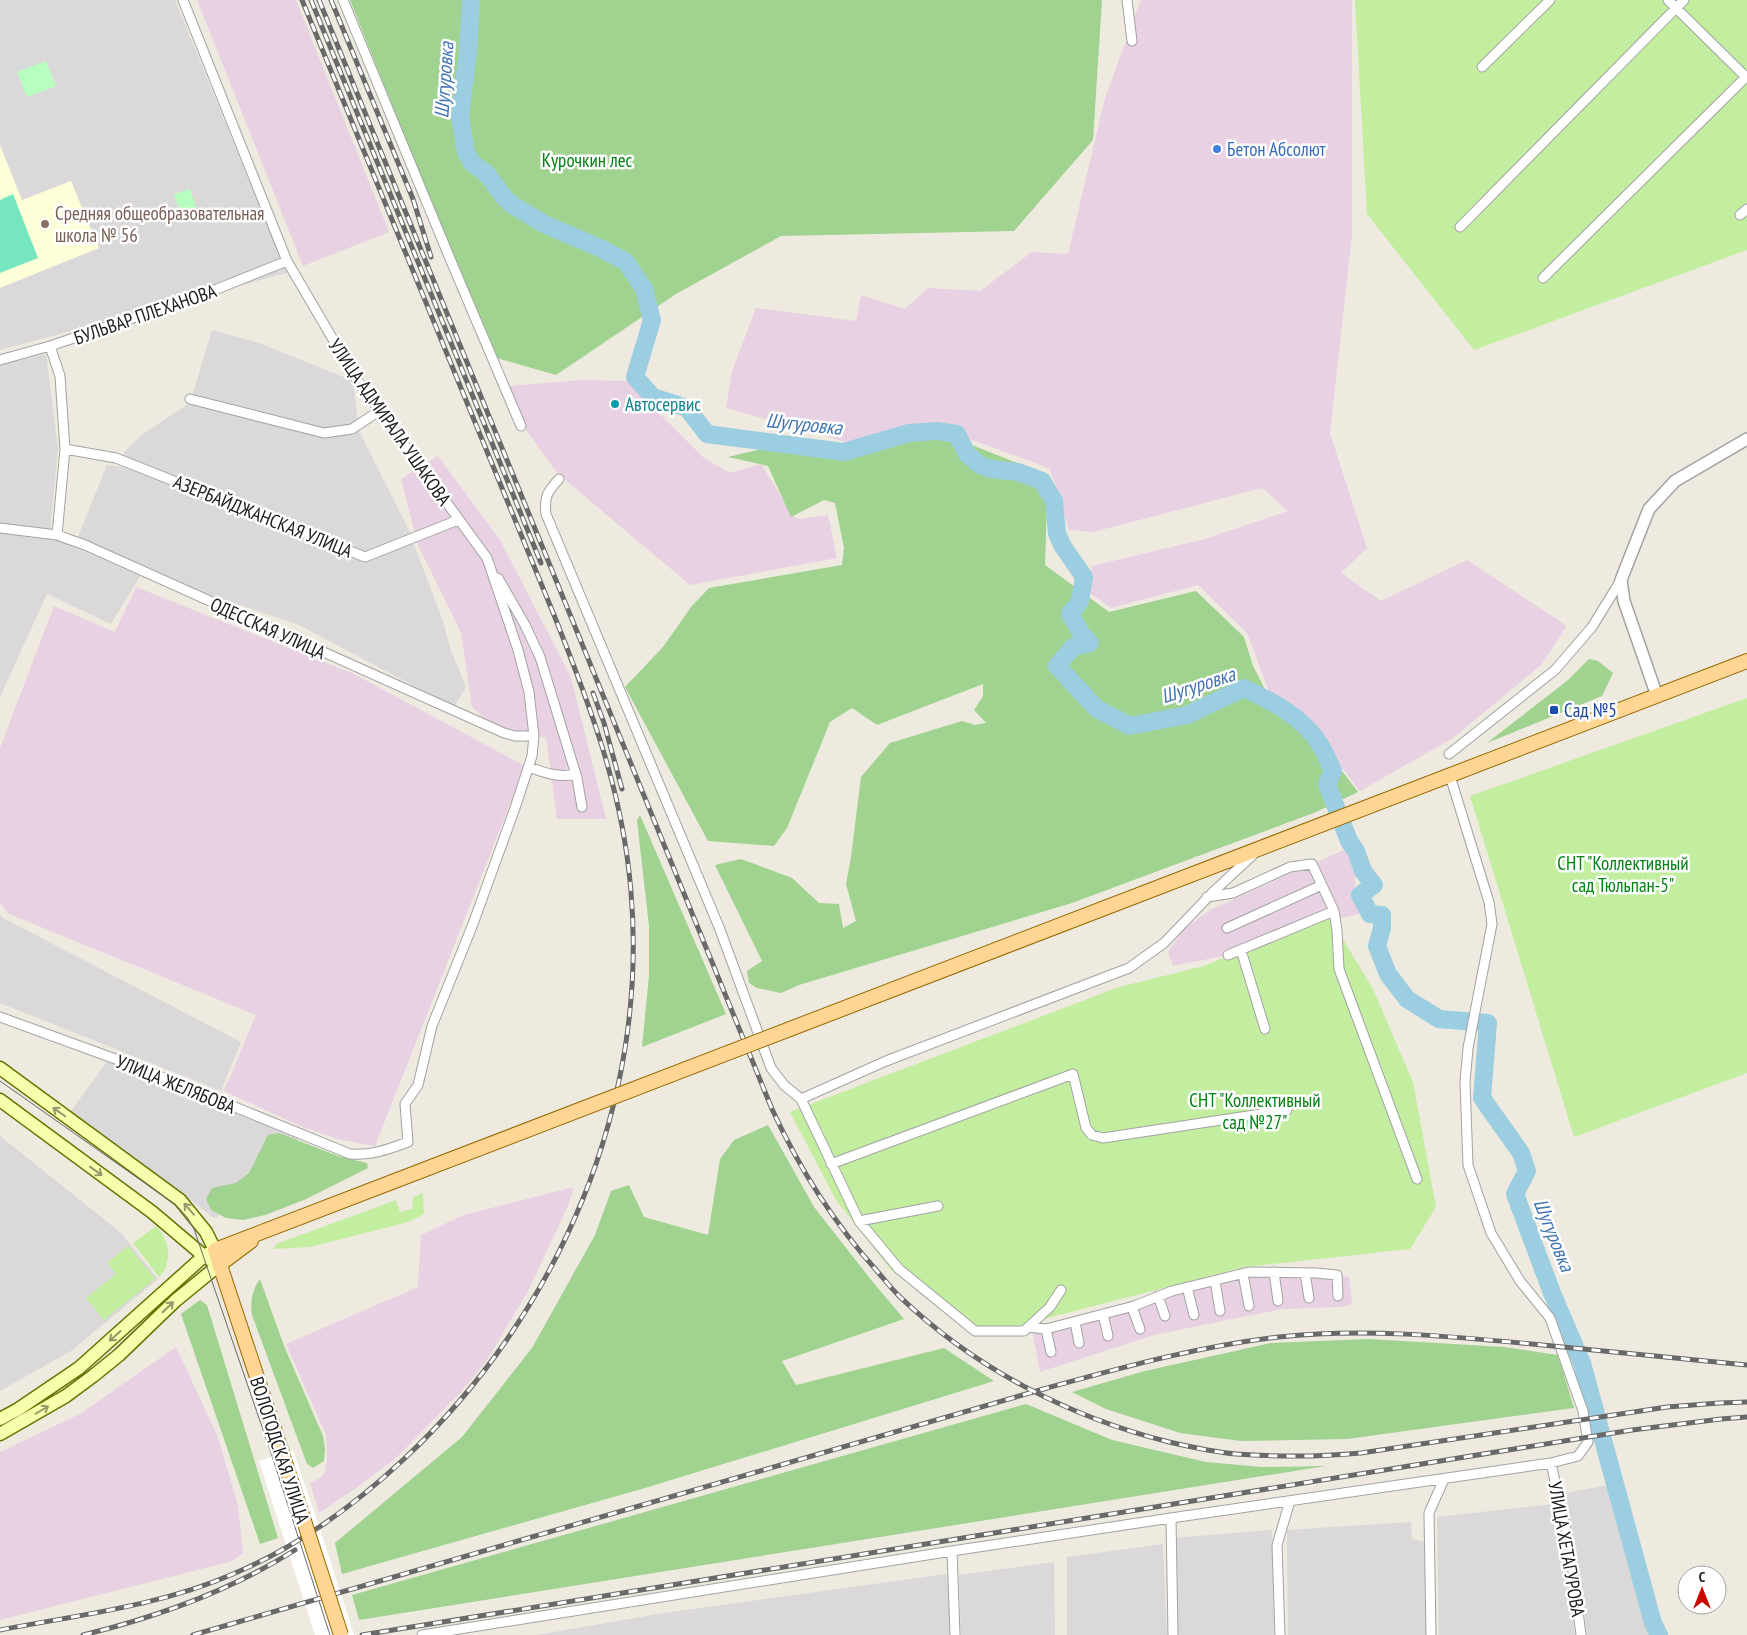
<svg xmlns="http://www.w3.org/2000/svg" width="1747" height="1635" font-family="'PT Sans Narrow',sans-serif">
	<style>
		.residential { fill: #dad8d8 }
		.industrial { fill: #e8d1e3 }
		.education { fill: #fdffd8 }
		.grass { fill: #c3ee9f }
		.forest { fill: #a0d290 }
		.park { fill: #b6ffbf }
		.pitch { fill: #75e6bf }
		.pier { fill: #fff }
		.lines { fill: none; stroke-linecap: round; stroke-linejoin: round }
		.river { stroke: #9bcee1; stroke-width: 18 }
		.minor-casing { stroke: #a2a2a2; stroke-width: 11 }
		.tertiary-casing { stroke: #a2a2a2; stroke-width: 14 }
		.secondary-casing { stroke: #637500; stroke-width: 15 }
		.primary-casing { stroke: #936900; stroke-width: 16 }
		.minor { stroke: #fff; stroke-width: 9 }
		.tertiary { stroke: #fff; stroke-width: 11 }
		.secondary { stroke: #f7ffad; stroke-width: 12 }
		.primary { stroke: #ffd594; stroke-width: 14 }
		.tram { stroke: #696969; stroke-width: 1 }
		.rail-casing { stroke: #696969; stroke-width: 5 }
		.rail { stroke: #fff; stroke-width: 3; stroke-dasharray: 9; stroke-linecap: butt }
		.primary-bridge-casing { stroke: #936900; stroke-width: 16; stroke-linecap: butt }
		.primary-bridge { stroke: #ffd594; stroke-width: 14 }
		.oneway { stroke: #94986b }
		.shop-dot { fill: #3f7fe0; stroke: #fff; stroke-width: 2 }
		.education-dot { fill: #8d6e63; stroke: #fff; stroke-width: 2 }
		.culture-dot { fill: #0f9aa8; stroke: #fff; stroke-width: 2 }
		.transit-dot { fill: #1a4fb4; stroke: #fff; stroke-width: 2 }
		.labels { text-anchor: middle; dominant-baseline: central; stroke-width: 5; stroke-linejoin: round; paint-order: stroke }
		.shop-label { font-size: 19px; fill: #366cbe; stroke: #fff; text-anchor: start }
		.park-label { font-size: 19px; fill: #018211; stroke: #fff }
		.education-label { font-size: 19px; fill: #785e54; stroke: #fff; text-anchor: start }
		.street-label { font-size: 19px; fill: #1b1b1b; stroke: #fff }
		.culture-label { font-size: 19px; fill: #0d838f; stroke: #fff; text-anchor: start }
		.transit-label { font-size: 19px; fill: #164399; stroke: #fff; text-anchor: start }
		.water-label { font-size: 20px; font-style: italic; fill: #4074b3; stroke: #fff }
	</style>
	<rect width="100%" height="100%" fill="#eeeadf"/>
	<path class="residential" d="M 0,0 L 175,0 L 287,273 L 0,350 Z
		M 212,330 L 259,343 L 353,381 L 358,422 L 351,426 L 326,431 L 192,397 Z
		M 46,354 L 58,448 L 50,532 L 0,523 L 0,365 Z
		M 191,402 L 331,435 L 359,431 L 412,536 L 365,554 L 120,457 L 140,436 Z
		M 107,465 L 132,468 L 366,560 L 413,542 L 443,621 L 450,648 L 466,687 L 454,707 L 297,624 L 183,586 L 77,539 Z
		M 0,531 L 56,539 L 140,576 L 111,624 L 47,594 L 0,697 Z
		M 0,914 L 3,918 L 241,1042 L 221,1091 L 0,1003 Z
		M 108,1060 L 298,1138 L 260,1192 L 214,1218 L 71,1111 Z
		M 0,1136 L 121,1233 L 158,1279 L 71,1351 L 0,1391 Z
		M 1609,1485 L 1648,1628 L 1651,1635 L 1587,1635 L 1577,1553 L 1565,1493 Z
		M 1554,1504 L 1565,1556 L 1575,1635 L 1439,1635 L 1437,1517 Z
		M 1411,1522 L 1412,1539 L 1425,1542 L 1428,1635 L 1288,1635 L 1287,1530 Z
		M 1272,1530 L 1274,1635 L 1176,1635 L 1174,1538 Z
		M 1163,1544 L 1167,1635 L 1067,1635 L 1067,1557 Z
		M 1054,1562 L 1055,1635 L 961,1635 L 959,1575 Z
		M 946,1574 L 949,1594 L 950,1635 L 537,1635 L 664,1613 Z"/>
	<path class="industrial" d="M 197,0 L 296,0 L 389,232 L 303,266 Z
		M 1141,0 L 1352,0 L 1352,234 L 1330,433 L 1367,548 L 1341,573 L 1381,601 L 1467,560 L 1567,626 L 1541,665 L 1453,738 L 1360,791 L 1304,719 L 1271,697 L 1247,633 L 1198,585 L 1111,608 L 1088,592 L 1092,566 L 1205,539 L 1288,511 L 1262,488 L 1093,532 L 1069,530 L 1055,483 L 1049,468 L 969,439 L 951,426 L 910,425 L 849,443 L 726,408 L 732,371 L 756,308 L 856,321 L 861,295 L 905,309 L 928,288 L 980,291 L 1032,252 L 1068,254 L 1105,98 Z
		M 582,380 L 627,381 L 704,458 L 730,473 L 761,464 L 793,516 L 799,519 L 828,515 L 837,558 L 690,585 L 557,473 L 522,424 L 510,386 Z
		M 438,456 L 500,540 L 571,677 L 606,819 L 557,819 L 546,737 L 503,736 L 472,707 L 461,633 L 418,545 L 401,479 Z
		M 136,587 L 354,674 L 525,766 L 375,1146 L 338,1139 L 300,1126 L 224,1091 L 256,1015 L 9,914 L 0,903 L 0,748 L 54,606 L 115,632 Z
		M 1346,849 L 1355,868 L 1355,897 L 1364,912 L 1347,917 L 1316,922 L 1238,953 L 1173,966 L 1168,952 L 1185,928 L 1210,910 Z
		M 574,1187 L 568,1206 L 527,1293 L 485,1363 L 459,1394 L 395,1459 L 356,1488 L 319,1513 L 310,1483 L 320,1478 L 325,1472 L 327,1457 L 326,1435 L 286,1344 L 418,1287 L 421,1235 L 464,1215 Z
		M 1337,1275 L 1349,1277 L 1352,1304 L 1341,1307 L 1282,1309 L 1154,1335 L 1040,1372 L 1032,1330 L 1148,1303 L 1224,1276 Z
		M 176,1347 L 217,1435 L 238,1505 L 243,1553 L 233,1561 L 0,1620 L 0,1452 L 80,1414 Z"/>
	<path class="education" d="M 0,145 L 22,200 L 71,181 L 99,248 L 0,288 Z"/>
	<path class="grass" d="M 1355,0 L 1747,0 L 1747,250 L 1474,350 L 1367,214 Z
		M 1747,698 L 1747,1073 L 1574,1137 L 1470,796 Z
		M 1327,913 L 1373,989 L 1413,1082 L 1436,1207 L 1410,1249 L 1244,1267 L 975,1337 L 891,1270 L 836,1200 L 790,1112 L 1119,987 L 1204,966 Z
		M 423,1193 L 424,1214 L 408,1222 L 310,1247 L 274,1249 L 276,1244 L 396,1200 L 400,1212 L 412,1209 L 413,1197 Z
		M 156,1226 C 170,1240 173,1263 159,1277 L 133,1243 Z
		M 128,1246 L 155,1279 L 104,1320 L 86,1298 L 116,1274 L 107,1263 Z"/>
	<path class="forest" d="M 350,0 L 1102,0 L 1093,140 L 1014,231 L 781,236 L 676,294 L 556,375 L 493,357 Z
		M 879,436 L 949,436 L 1048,475 L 1045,565 L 1109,612 L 1196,591 L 1244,637 L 1253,666 L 1270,699 L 1305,722 L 1358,792 L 1316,812 L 1072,903 L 799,985 L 781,993 L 757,988 L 749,983 L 747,971 L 762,961 L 715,865 L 741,859 L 792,878 L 819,903 L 839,904 L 843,928 L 856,921 L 846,884 L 851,857 L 861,777 L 890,743 L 962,721 L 975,725 L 986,723 L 974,710 L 983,696 L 983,684 L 877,725 L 852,708 L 830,722 L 787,828 L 774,846 L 708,841 L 625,687 L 663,647 L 691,607 L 709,588 L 842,565 L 844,548 L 835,503 L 824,500 L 791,517 L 768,466 L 728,457 L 783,444 L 859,456 Z
		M 1589,659 L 1598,661 L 1613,673 L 1602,696 L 1487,743 L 1568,680 Z
		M 640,815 L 726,1014 L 642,1047 L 649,976 L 649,926 L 637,820 Z
		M 768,1125 L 814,1207 L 872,1281 L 904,1319 L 782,1361 L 796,1385 L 944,1348 L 994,1381 L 645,1488 L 342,1574 L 335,1543 L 462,1437 L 532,1348 L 595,1235 L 611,1191 L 629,1185 L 644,1217 L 708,1235 L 720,1159 L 734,1140 Z
		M 279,1133 L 338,1156 L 367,1163 L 368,1168 L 304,1200 L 265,1215 L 243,1220 L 226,1218 L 211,1210 L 206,1199 L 212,1188 L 236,1183 L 249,1173 L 268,1135 Z
		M 260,1279 L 284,1346 L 323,1436 L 325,1449 L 324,1461 L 313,1468 L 307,1464 L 252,1315 C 250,1302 252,1290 260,1279 Z
		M 200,1300 L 207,1305 L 278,1538 L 260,1544 L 181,1314 Z
		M 1369,1339 L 1504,1347 L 1558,1355 L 1574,1408 L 1347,1439 L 1241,1441 L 1180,1433 L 1106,1409 L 1072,1392 L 1145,1371 L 1271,1343 Z
		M 1026,1404 L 1112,1440 L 1206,1462 L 1262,1467 L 1326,1466 L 359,1620 L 352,1595 Z"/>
	<path class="park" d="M 46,61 L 56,86 L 27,97 L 17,72 Z
		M 190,189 L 196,207 L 181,213 L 174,194 Z"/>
	<path class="pitch" d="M 13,194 L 38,258 L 0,273 L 0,200 Z"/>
	<path class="pier" d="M 293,1450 L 325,1544 L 354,1635 L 315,1635 L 259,1461 Z"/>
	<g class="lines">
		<path class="river" d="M 471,0 L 468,52 L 460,117 L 466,152 L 472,163 L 487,174 L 503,196 L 511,204 L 544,224 L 600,248 L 626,262 L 644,289 L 652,320 L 635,377 L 653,397 L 687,408 L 707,434 L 844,452 L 909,433 L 937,431 L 957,434 L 967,454 L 980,465 L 991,469 L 1018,472 L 1042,481 L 1054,501 L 1057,533 L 1062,545 L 1084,577 L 1080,601 L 1070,614 L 1081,633 L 1090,643 L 1073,647 L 1057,666 L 1097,709 L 1130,726 L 1187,715 L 1244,688 C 1271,701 1303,717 1319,743 C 1325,752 1329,762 1333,771 L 1327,784 L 1349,841 L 1356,851 L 1363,871 L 1374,885 L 1360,895 L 1370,914 L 1382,915 L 1382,928 L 1377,946 L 1388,974 L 1407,999 L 1439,1019 L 1488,1023 L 1482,1098 L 1521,1153 L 1527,1171 L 1515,1194 L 1552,1293 L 1582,1363 L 1653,1623 L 1659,1635"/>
		<g class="minor-casing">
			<path id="minor" d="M 343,0 L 451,261 L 521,426
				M 1127,0 L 1132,41
				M 1668,0 L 1747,78
				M 1482,67 L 1550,0
				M 1740,215 L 1747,209
				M 1460,227 L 1684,0
				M 1543,278 L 1747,76
				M 50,346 L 60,376 L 65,449 L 57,535
				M 0,360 L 50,346 L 207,293 L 287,261
				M 190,399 L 324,433 L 352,429 L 379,411
				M 65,449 L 116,458 L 365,557 L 458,520
				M 559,479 C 547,492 544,497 546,514 L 719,927 L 771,1068 L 784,1085 L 801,1099 L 859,1221 L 938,1206
				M 0,528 L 57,535 L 85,545 L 504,733 L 515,736 L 534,736
				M 498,578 L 525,625 L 540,657 L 577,778 L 582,807
				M 1449,754 L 1555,670 L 1592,627 L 1621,580
				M 529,767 C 545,773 559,778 576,774
				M 1207,897 L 1233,893 L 1290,867 L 1312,864 L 1334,911 L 1228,955
				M 1334,911 L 1337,930 L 1339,969 L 1417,1179
				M 1227,928 L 1322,885
				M 1241,950 L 1265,1029
				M 0,1017 L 132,1065 L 350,1154 C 371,1156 389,1149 408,1142 L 405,1104 L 418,1085 L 432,1026 L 473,924 L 515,808 L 532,756 L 534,736 L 529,692 L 518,650 L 487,558 L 355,377 L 287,261 L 183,0
				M 801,1099 L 886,1061 L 1129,968 L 1164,943 L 1213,892 L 1255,853
				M 831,1164 L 1073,1074 L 1086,1128 L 1092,1135 L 1103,1138 L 1287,1110
				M 859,1221 L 899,1269 L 975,1331 L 1024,1331 L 1050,1307 L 1061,1290
				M 1274,1272 L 1278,1301
				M 1305,1273 L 1309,1298
				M 1243,1274 L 1249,1306
				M 1215,1281 L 1220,1311
				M 1187,1287 L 1194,1315
				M 1158,1296 L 1165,1316
				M 1132,1307 L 1140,1329
				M 1103,1314 L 1108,1336
				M 1075,1322 L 1079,1343
				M 1028,1327 L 1046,1329 L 1134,1306 L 1172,1291 L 1249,1272 L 1316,1273 L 1337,1275 L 1338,1296
				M 1046,1329 L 1051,1352
				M 1551,1463 L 1570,1548 L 1581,1635
				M 1171,1518 L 1173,1635
				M 952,1551 L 955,1635
				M 422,1635 L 952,1551 L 1171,1518 L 1551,1463 L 1578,1456 L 1588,1442 L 1583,1411 L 1550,1318 L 1520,1281 L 1491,1233 L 1468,1165 L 1465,1082 L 1468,1048 L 1492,924 L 1489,902 L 1450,776
				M 1280,1635 L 1277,1545 L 1290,1501
				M 1431,1635 L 1429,1513 L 1444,1479"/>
		</g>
		<g class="tertiary-casing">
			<path id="tertiary" d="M 1657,696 L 1624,601 L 1621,580 L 1649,509 L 1675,481 L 1747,439"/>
		</g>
		<g class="secondary-casing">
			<path id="secondary" d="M 0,1068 L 180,1200 L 206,1232 L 215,1250 L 204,1256 L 79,1368 L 17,1410 L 0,1419
				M 0,1100 L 152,1212 L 204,1256 L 219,1265 L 175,1301 L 119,1355 L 93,1376 L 66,1396 L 0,1434"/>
		</g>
		<g class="primary-casing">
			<path id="primary" d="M 790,1029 L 1747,661
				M 219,1265 L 251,1241
				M 282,1453 L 215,1250 L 392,1182"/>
		</g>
		<use href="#minor" class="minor"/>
		<use href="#tertiary" class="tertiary"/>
		<use href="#secondary" class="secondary"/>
		<use href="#primary" class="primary"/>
		<path class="tram" d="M 0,1081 L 176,1205 L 187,1217 L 194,1229 L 272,1456 L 330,1635"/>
		<g class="rail-casing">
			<path id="rail" d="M 311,0 L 541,563
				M 319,0 L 772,1109 C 799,1168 833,1222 877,1271 C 884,1279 891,1288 899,1296 C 974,1368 1069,1417 1169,1442 C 1191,1447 1214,1452 1236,1454 C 1278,1457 1319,1457 1361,1453 L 1667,1407 L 1719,1403 L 1747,1402
				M 331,0 L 413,199 L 431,257
				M 593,693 L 604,723 L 622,789
				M 0,1630 C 78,1615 160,1606 233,1574 C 297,1547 354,1506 404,1459 C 558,1315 649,1104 631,892 C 623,792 591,708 554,615 L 302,0
				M 83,1635 C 157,1617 230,1591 295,1550
				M 193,1635 L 1047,1388 C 1124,1367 1200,1346 1279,1337 C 1364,1328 1448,1336 1532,1344 C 1604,1351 1675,1358 1747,1365
				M 362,1635 L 1632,1430 L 1721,1419 L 1747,1417"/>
		</g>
		<use href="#rail" class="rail"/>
		<g class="primary-bridge-casing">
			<path id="primary-bridge" d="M 392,1182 L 790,1029
				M 282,1453 L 341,1635"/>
		</g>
		<use href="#primary-bridge" class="primary-bridge"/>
	</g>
	<defs><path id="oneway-shaft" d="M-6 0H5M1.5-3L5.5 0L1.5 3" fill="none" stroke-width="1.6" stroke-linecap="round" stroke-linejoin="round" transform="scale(1.25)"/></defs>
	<g class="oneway">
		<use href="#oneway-shaft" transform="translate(59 1112) rotate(-145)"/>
		<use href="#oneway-shaft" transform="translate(96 1171) rotate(36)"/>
		<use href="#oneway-shaft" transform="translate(189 1209) rotate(-131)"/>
		<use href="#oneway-shaft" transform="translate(168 1307) rotate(-44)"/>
		<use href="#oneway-shaft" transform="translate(115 1336) rotate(138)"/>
		<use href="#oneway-shaft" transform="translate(42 1410) rotate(-30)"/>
	</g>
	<circle class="shop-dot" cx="1217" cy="149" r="5"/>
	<circle class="education-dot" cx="45" cy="224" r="5"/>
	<circle class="culture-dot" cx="615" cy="404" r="5"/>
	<rect class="transit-dot" x="1549" y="705" width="10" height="10" rx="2.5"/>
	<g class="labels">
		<g class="shop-label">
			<text x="1227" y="149">Бетон Абсолют</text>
		</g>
		<g class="park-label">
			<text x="587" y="160">Курочкин лес</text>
			<text x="1623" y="863">СНТ "Коллективный<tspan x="1623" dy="22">сад Тюльпан-5"</tspan></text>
			<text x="1255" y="1100">СНТ "Коллективный<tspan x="1255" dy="22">сад №27"</tspan></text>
		</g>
		<g class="education-label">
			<text x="55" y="213">Средняя общеобразовательная<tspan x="55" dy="22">школа № 56</tspan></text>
		</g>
		<g class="street-label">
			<text transform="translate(145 314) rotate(-19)">БУЛЬВАР ПЛЕХАНОВА</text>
			<text transform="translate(390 422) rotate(55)">УЛИЦА АДМИРАЛА УШАКОВА</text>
			<text transform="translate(263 516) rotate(22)">АЗЕРБАЙДЖАНСКАЯ УЛИЦА</text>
			<text transform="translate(268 628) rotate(24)">ОДЕССКАЯ УЛИЦА</text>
			<text transform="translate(176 1084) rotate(22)">УЛИЦА ЖЕЛЯБОВА</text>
			<text transform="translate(280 1450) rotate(72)">ВОЛОГОДСКАЯ УЛИЦА</text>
			<text transform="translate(1567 1549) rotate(80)">УЛИЦА ХЕТАГУРОВА</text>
		</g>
		<g class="culture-label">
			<text x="625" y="404">Автосервис</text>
		</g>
		<g class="transit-label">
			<text x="1564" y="710">Сад №5</text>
		</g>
		<g class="water-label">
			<text transform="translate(444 80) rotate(-86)">Шугуровка</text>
			<text transform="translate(804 424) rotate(6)">Шугуровка</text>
			<text transform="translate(1198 685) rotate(-18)">Шугуровка</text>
			<text transform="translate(1554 1235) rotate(68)">Шугуровка</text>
		</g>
	</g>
	<g transform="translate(1702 1590)"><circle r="24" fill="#ffffff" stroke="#a4a4a4"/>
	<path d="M0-4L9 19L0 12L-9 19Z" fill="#c70900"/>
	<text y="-8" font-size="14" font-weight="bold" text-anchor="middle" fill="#1b1b1b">С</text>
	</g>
</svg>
